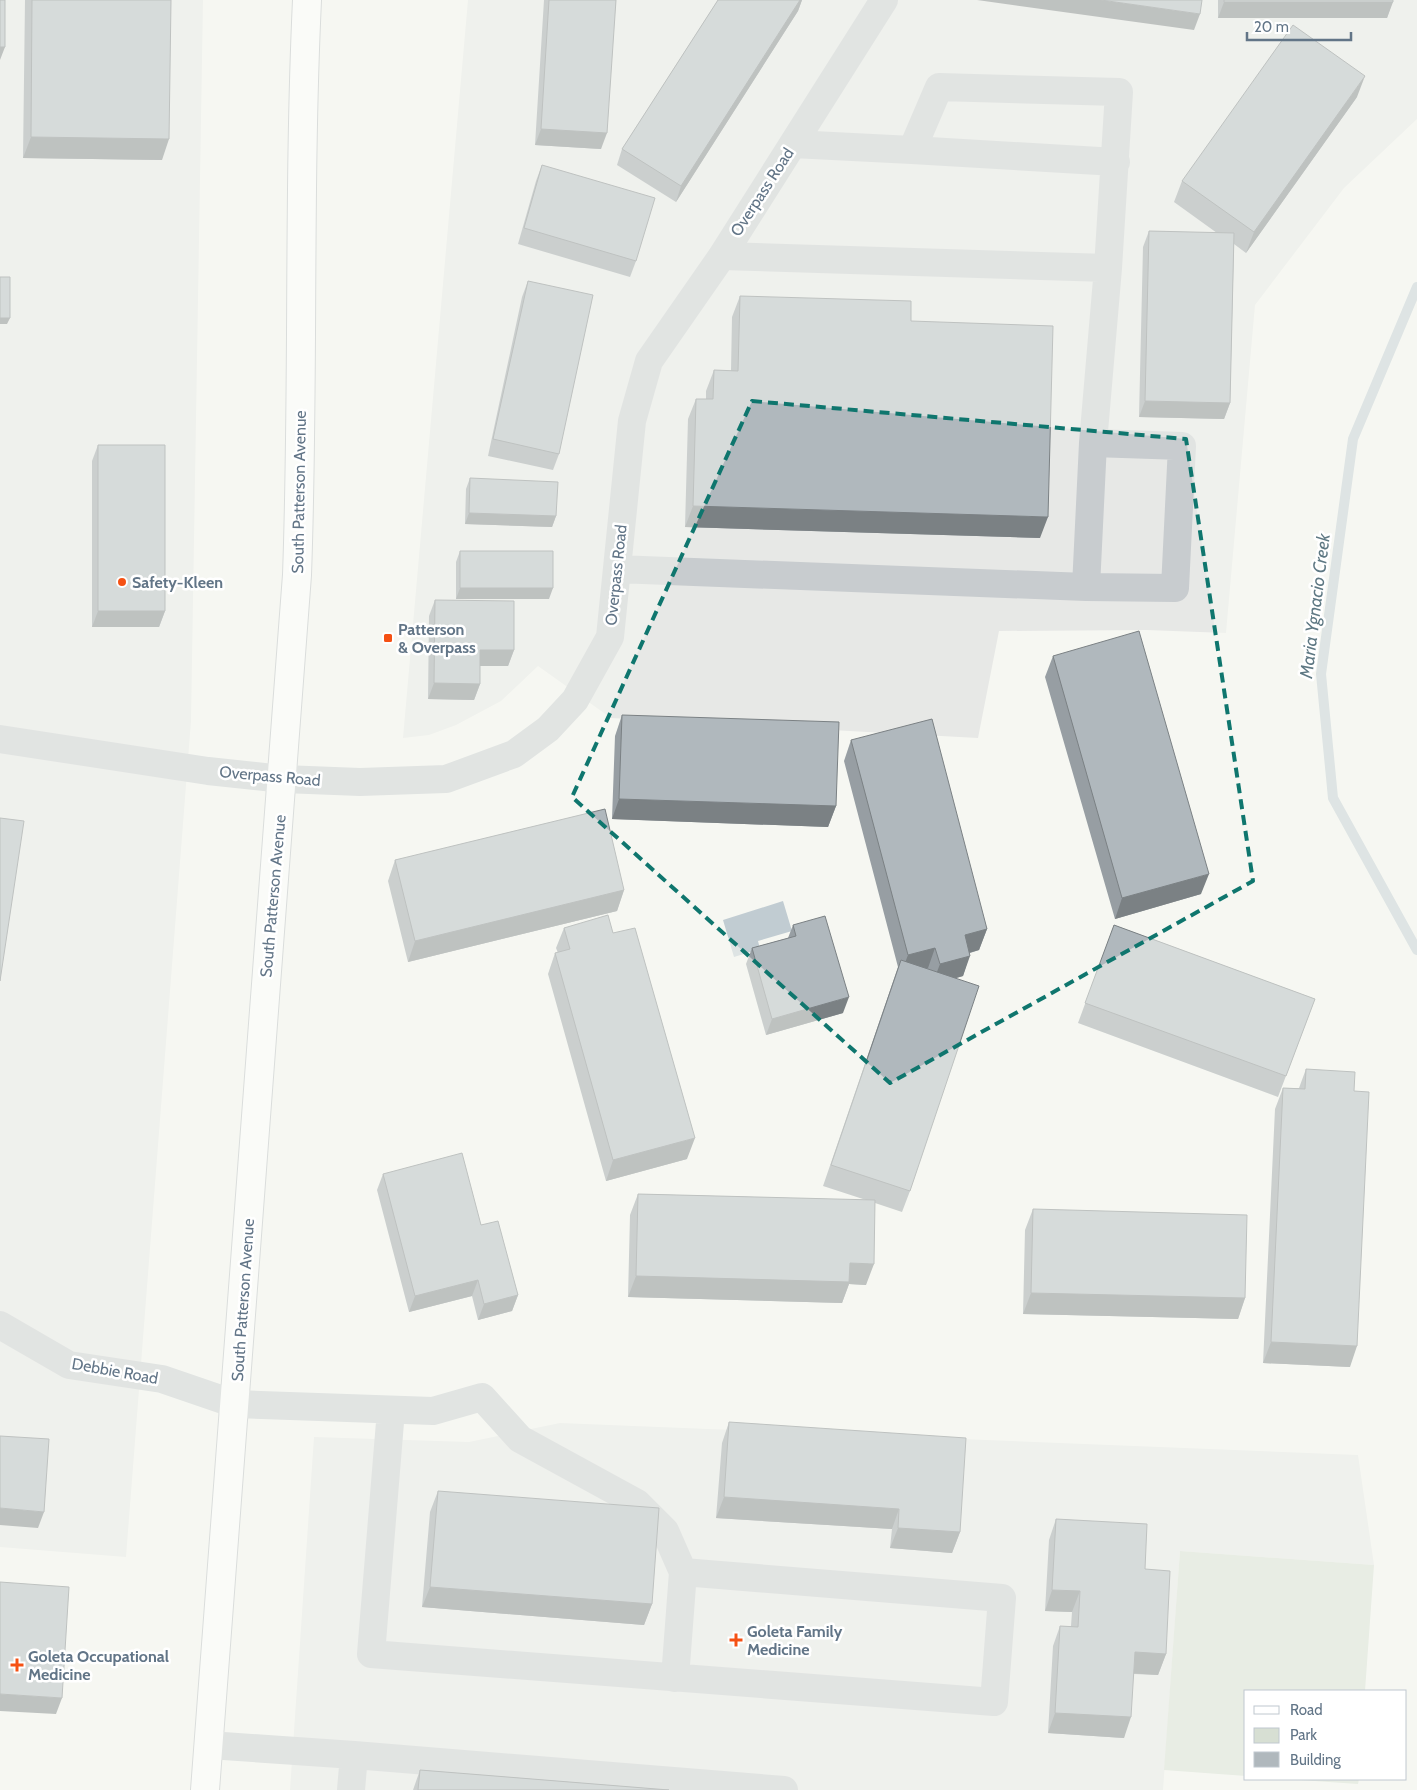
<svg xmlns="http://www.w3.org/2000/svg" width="1417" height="1790" font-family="Cabin,sans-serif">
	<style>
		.built { fill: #e7e8e6 }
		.green { fill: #d7dfd3 }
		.water { fill: #c1ccd2 }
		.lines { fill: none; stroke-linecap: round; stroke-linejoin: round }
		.stream { stroke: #c1ccd2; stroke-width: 10 }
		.major-casing { stroke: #b9bdc1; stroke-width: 30 }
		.minor { stroke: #c8cccf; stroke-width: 28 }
		.major { stroke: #fff; stroke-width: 28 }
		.wall { fill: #979ea3 }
		.shaded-wall { fill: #7b8184 }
		.building { fill: #b0b8bd; stroke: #7b8184 }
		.marked { fill: none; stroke: #0f766e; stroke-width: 4; stroke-dasharray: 10 6; stroke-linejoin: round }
		.poi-dot { fill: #f55114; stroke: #fff; stroke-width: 2 }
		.labels { text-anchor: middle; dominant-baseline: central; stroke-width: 5; stroke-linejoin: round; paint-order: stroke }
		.street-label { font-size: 16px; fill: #627587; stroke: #fff }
		.poi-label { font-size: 16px; font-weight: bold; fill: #627587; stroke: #fff; text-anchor: start }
		.water-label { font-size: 18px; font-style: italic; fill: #5e7883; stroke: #fff }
	</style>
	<rect width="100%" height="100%" fill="#f6f7f2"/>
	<path class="built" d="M 0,0 L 203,0 L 191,721 L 126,1557 L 0,1547 Z
		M 468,0 L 1417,0 L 1417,119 L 1344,188 L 1255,305 L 1226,633 L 1147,630 L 999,631 L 978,738 L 611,718 L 538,666 L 501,701 L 456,725 L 429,735 L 403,738 Z
		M 560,1423 L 1358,1455 L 1374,1565 L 1180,1551 L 1163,1790 L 290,1790 L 314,1437 L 469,1442 Z"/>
	<path class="green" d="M 1180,1551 L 1374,1565 L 1365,1691 L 1246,1691 L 1246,1776 L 1164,1770 Z
		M 1285,1779 L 1359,1779 L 1358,1784 Z"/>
	<path class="water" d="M 783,901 L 792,931 L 758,941 L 760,949 L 734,957 L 723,920 Z"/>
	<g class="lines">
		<path class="stream" d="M 1417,287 L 1353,439 L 1321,674 L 1333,798 L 1417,950"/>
		<g class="major-casing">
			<path id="major" d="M 205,1790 L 297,575 C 304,383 298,192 307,0"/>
		</g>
		<path class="minor" d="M 912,150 L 1116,162
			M 722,256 L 1108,268
			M 617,569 L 1086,587 L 1175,588 L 1182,446 L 1093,443 L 1108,268 L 1119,92 L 939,87 L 912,150 L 793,144
			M 1086,587 L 1093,443
			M 0,739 L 208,771 L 283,779 L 360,782 L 446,779 L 514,754 L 548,729 L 575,700 L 610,637 L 632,421 L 649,361 L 722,256 L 884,0
			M 0,1325 L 69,1365 L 162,1379 L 235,1404 L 433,1411 L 482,1397 L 520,1439 L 637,1503 L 665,1531 L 683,1572 L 1002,1598 L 994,1702 L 371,1654 L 391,1410
			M 675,1678 L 683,1572
			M 209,1745 L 354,1755 L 351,1790
			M 354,1755 L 784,1790"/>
		<use href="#major" class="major"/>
	</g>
	<path class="wall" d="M 25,0 L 171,0 L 162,160 L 23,158 Z
		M 544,0 L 616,0 L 601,149 L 535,145 Z
		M 718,0 L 802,0 L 798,11 L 676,202 L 617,165 L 622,149 Z
		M 1218,0 L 1393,0 L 1387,18 L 1218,18 Z
		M 1357,97 L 1246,253 L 1234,244 L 1230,403 L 1224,419 L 1139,417 L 1143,247 L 1149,231 L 1217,233 L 1174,202 L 1182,181 Z
		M 542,165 L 636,261 L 630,277 L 518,244 L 536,181 Z
		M 528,281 L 559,454 L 553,470 L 488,456 L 522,297 Z
		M 740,296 L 911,321 L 1040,538 L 685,527 L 688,419 L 696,399 L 706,399 L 706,391 L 714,370 L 731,371 L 732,317 Z
		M 98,445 L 165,611 L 159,627 L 92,627 L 92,461 Z
		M 470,478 L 556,516 L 552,527 L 465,524 L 466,489 Z
		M 460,551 L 549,599 L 456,599 L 456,562 Z
		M 435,600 L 514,650 L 508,666 L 480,666 L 480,684 L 474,700 L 428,699 L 429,616 Z
		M 1053,656 L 1201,894 L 1115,919 L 1045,677 Z
		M 622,715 L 836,806 L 828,827 L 612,819 L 615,736 Z
		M 851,740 L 987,929 L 979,950 L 970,953 L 963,976 L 956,978 L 910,1191 L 902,1212 L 875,1203 L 866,1285 L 849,1284 L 842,1303 L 628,1297 L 630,1215 L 638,1194 L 866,1200 L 823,1186 L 898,967 L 844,761 Z
		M 395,860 L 624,890 L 617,911 L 408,962 L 388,881 Z
		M 793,925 L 843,1013 L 766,1035 L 746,964 L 752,948 L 788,938 Z
		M 1114,925 L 1315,999 L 1278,1097 L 1078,1023 Z
		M 564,928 L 613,933 L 687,1159 L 606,1181 L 548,974 L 555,953 L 558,953 L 556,948 Z
		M 1306,1069 L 1354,1091 L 1350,1367 L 1263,1363 L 1275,1109 L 1283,1088 L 1299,1088 Z
		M 383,1174 L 481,1225 L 518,1295 L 512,1311 L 478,1320 L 472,1296 L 409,1312 L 377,1190 Z
		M 1033,1209 L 1245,1298 L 1238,1319 L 1023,1314 L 1025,1230 Z
		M 729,1422 L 960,1532 L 952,1553 L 890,1548 L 892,1529 L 716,1518 L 722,1443 Z
		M 438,1491 L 652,1604 L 644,1625 L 422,1607 L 430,1512 Z
		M 1056,1519 L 1145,1569 L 1166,1654 L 1158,1675 L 1134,1674 L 1124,1738 L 1048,1733 L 1053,1646 L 1060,1626 L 1071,1626 L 1072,1612 L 1045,1611 L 1049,1540 Z
		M 420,1770 L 669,1790 L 413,1790 Z"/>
	<path class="shaded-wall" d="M 800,0 L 802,0 L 798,11 L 676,202 L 681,186 Z
		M 977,0 L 1101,0 L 1200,14 L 1194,30 Z
		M 1224,2 L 1393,2 L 1387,18 L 1218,18 Z
		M 0,47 L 5,47 L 0,60 Z
		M 1365,76 L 1357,97 L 1246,253 L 1254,232 Z
		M 541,129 L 607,133 L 601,149 L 535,145 Z
		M 31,137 L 169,139 L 162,160 L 23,158 Z
		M 0,318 L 10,318 L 7,324 L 0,324 Z
		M 1145,401 L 1230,403 L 1224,419 L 1139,417 Z
		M 693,506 L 1048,517 L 1040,538 L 685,527 Z
		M 469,513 L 556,516 L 552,527 L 465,524 Z
		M 460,588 L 553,588 L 549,599 L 456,599 Z
		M 98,611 L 165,611 L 159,627 L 92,627 Z
		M 480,650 L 514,650 L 508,666 L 474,666 Z
		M 434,683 L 480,684 L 474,700 L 428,699 Z
		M 619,799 L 836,806 L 828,827 L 612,819 Z
		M 1209,874 L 1201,894 L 1115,919 L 1122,898 Z
		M 624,890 L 617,911 L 408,962 L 415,941 Z
		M 987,929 L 979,950 L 958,956 L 965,935 Z
		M 935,948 L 928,968 L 900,976 L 908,955 Z
		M 970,956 L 963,976 L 932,985 L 940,964 Z
		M 849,997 L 843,1013 L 766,1035 L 772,1019 Z
		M 695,1138 L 687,1159 L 606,1181 L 613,1160 Z
		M 850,1263 L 874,1264 L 866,1285 L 849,1284 L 842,1303 L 628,1297 L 636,1276 Z
		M 478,1280 L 472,1296 L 409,1312 L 415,1296 Z
		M 1031,1293 L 1245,1298 L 1238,1319 L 1023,1314 Z
		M 518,1295 L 512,1311 L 478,1320 L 484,1304 Z
		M 1271,1342 L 1357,1346 L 1350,1367 L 1263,1363 Z
		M 724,1497 L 899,1509 L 892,1529 L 716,1518 Z
		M 0,1508 L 44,1512 L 38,1528 L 0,1525 Z
		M 898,1528 L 960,1532 L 952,1553 L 890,1548 Z
		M 430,1587 L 652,1604 L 644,1625 L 422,1607 Z
		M 1052,1590 L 1080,1591 L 1072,1612 L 1045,1611 Z
		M 1135,1652 L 1166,1654 L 1158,1675 L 1127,1673 Z
		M 0,1694 L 62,1698 L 56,1714 L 0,1711 Z
		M 1055,1713 L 1131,1717 L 1124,1738 L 1048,1733 Z"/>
	<path class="building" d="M 0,0 L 5,0 L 5,47 L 0,47 Z
		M 32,0 L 171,0 L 169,139 L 31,137 Z
		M 549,0 L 616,0 L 607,133 L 541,129 Z
		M 718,0 L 800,0 L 681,186 L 622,149 Z
		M 1101,0 L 1202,0 L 1200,14 Z
		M 1224,0 L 1393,0 L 1393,2 L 1224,2 Z
		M 1293,25 L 1365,76 L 1254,232 L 1182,181 Z
		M 542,165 L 655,198 L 636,261 L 524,228 Z
		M 1149,231 L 1234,233 L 1230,403 L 1145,401 Z
		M 0,277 L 10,277 L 10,318 L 0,318 Z
		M 528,281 L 593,295 L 559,454 L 493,439 Z
		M 740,296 L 911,301 L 911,321 L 1053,326 L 1048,517 L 693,506 L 696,399 L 713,399 L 714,370 L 738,371 Z
		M 98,445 L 165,445 L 165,611 L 98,611 Z
		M 470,478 L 558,482 L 556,516 L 469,513 Z
		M 460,551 L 553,551 L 553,588 L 460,588 Z
		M 435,600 L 514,601 L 514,650 L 480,650 L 480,684 L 434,683 Z
		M 1139,631 L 1209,874 L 1122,898 L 1053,656 Z
		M 622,715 L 839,722 L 836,806 L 619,799 Z
		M 932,719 L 987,929 L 965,935 L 970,956 L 940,964 L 935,948 L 908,955 L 851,740 Z
		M 605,809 L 624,890 L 415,941 L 395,860 Z
		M 0,818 L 24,821 L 0,981 Z
		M 608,915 L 613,933 L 635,928 L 695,1138 L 613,1160 L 555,953 L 570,949 L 564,928 Z
		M 825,916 L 849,997 L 772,1019 L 752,948 L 796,936 L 793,925 Z
		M 1114,925 L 1315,999 L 1286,1076 L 1085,1003 Z
		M 901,960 L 979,986 L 910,1191 L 831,1165 Z
		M 1306,1069 L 1355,1072 L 1354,1091 L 1369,1092 L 1357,1346 L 1271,1342 L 1283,1088 L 1305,1089 Z
		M 462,1153 L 481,1225 L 498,1221 L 518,1295 L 484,1304 L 478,1280 L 415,1296 L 383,1174 Z
		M 638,1194 L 875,1200 L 874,1264 L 850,1263 L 849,1282 L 636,1276 Z
		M 1033,1209 L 1247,1215 L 1245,1298 L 1031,1293 Z
		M 729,1422 L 966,1438 L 960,1532 L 898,1528 L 899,1509 L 724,1497 Z
		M 0,1436 L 49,1439 L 44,1512 L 0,1508 Z
		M 438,1491 L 659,1508 L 652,1604 L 430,1587 Z
		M 1056,1519 L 1147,1524 L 1145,1569 L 1170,1571 L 1166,1654 L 1135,1652 L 1131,1717 L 1055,1713 L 1060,1626 L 1078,1627 L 1080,1591 L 1052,1590 Z
		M 0,1582 L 69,1587 L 62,1698 L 0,1694 Z
		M 420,1770 L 669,1790 L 418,1790 Z"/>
	<path d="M0 0H1417V1790H0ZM 752,401 L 1186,439 L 1253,881 L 890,1083 L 572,797 Z" fill="#f6f7f2" fill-opacity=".55" fill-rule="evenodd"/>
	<path class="marked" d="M 752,401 L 1186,439 L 1253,881 L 890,1083 L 572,797 Z"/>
	<g class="poi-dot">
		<circle cx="122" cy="582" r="5"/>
		<rect x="383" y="633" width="10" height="10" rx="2.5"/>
		<path d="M733.5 1632.5h5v5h5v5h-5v5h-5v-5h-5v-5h5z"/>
		<path d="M14.5 1657.5h5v5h5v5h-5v5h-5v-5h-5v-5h5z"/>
	</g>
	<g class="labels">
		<g class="street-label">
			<text transform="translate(762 192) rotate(-57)">Overpass Road</text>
			<text transform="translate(299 492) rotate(-89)">South Patterson Avenue</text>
			<text transform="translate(616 575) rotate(-84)">Overpass Road</text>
			<text transform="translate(270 776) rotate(5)">Overpass Road</text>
			<text transform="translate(273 896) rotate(-85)">South Patterson Avenue</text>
			<text transform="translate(243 1300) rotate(-86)">South Patterson Avenue</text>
			<text transform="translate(115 1371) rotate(10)">Debbie Road</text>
		</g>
		<g class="poi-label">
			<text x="132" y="582">Safety-Kleen</text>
			<text x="398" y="629">Patterson<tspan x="398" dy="18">&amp; Overpass</tspan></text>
			<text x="747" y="1631">Goleta Family<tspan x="747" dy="18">Medicine</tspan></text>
			<text x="28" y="1656">Goleta Occupational<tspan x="28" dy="18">Medicine</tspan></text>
		</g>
		<g class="water-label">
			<text transform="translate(1315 606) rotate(-83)">Maria Ygnacio Creek</text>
		</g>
	</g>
	<rect x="1244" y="1690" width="162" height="90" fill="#ffffff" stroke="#c0c8cf"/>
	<rect x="1254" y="1706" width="25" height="8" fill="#ffffff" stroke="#c0c8cf"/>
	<text x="1290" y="1715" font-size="15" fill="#627587">Road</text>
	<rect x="1254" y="1728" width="25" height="15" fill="#d7dfd3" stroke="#c0c8cf"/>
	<text x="1290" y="1740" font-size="15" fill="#627587">Park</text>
	<rect x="1254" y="1752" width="25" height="15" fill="#b0b8bd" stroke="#c0c8cf"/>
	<text x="1290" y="1765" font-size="15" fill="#627587">Building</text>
	<path d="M1247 32v8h104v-8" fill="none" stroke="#627587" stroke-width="2.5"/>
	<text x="1254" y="32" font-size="15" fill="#627587" stroke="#ffffff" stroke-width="4" paint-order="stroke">20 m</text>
</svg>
